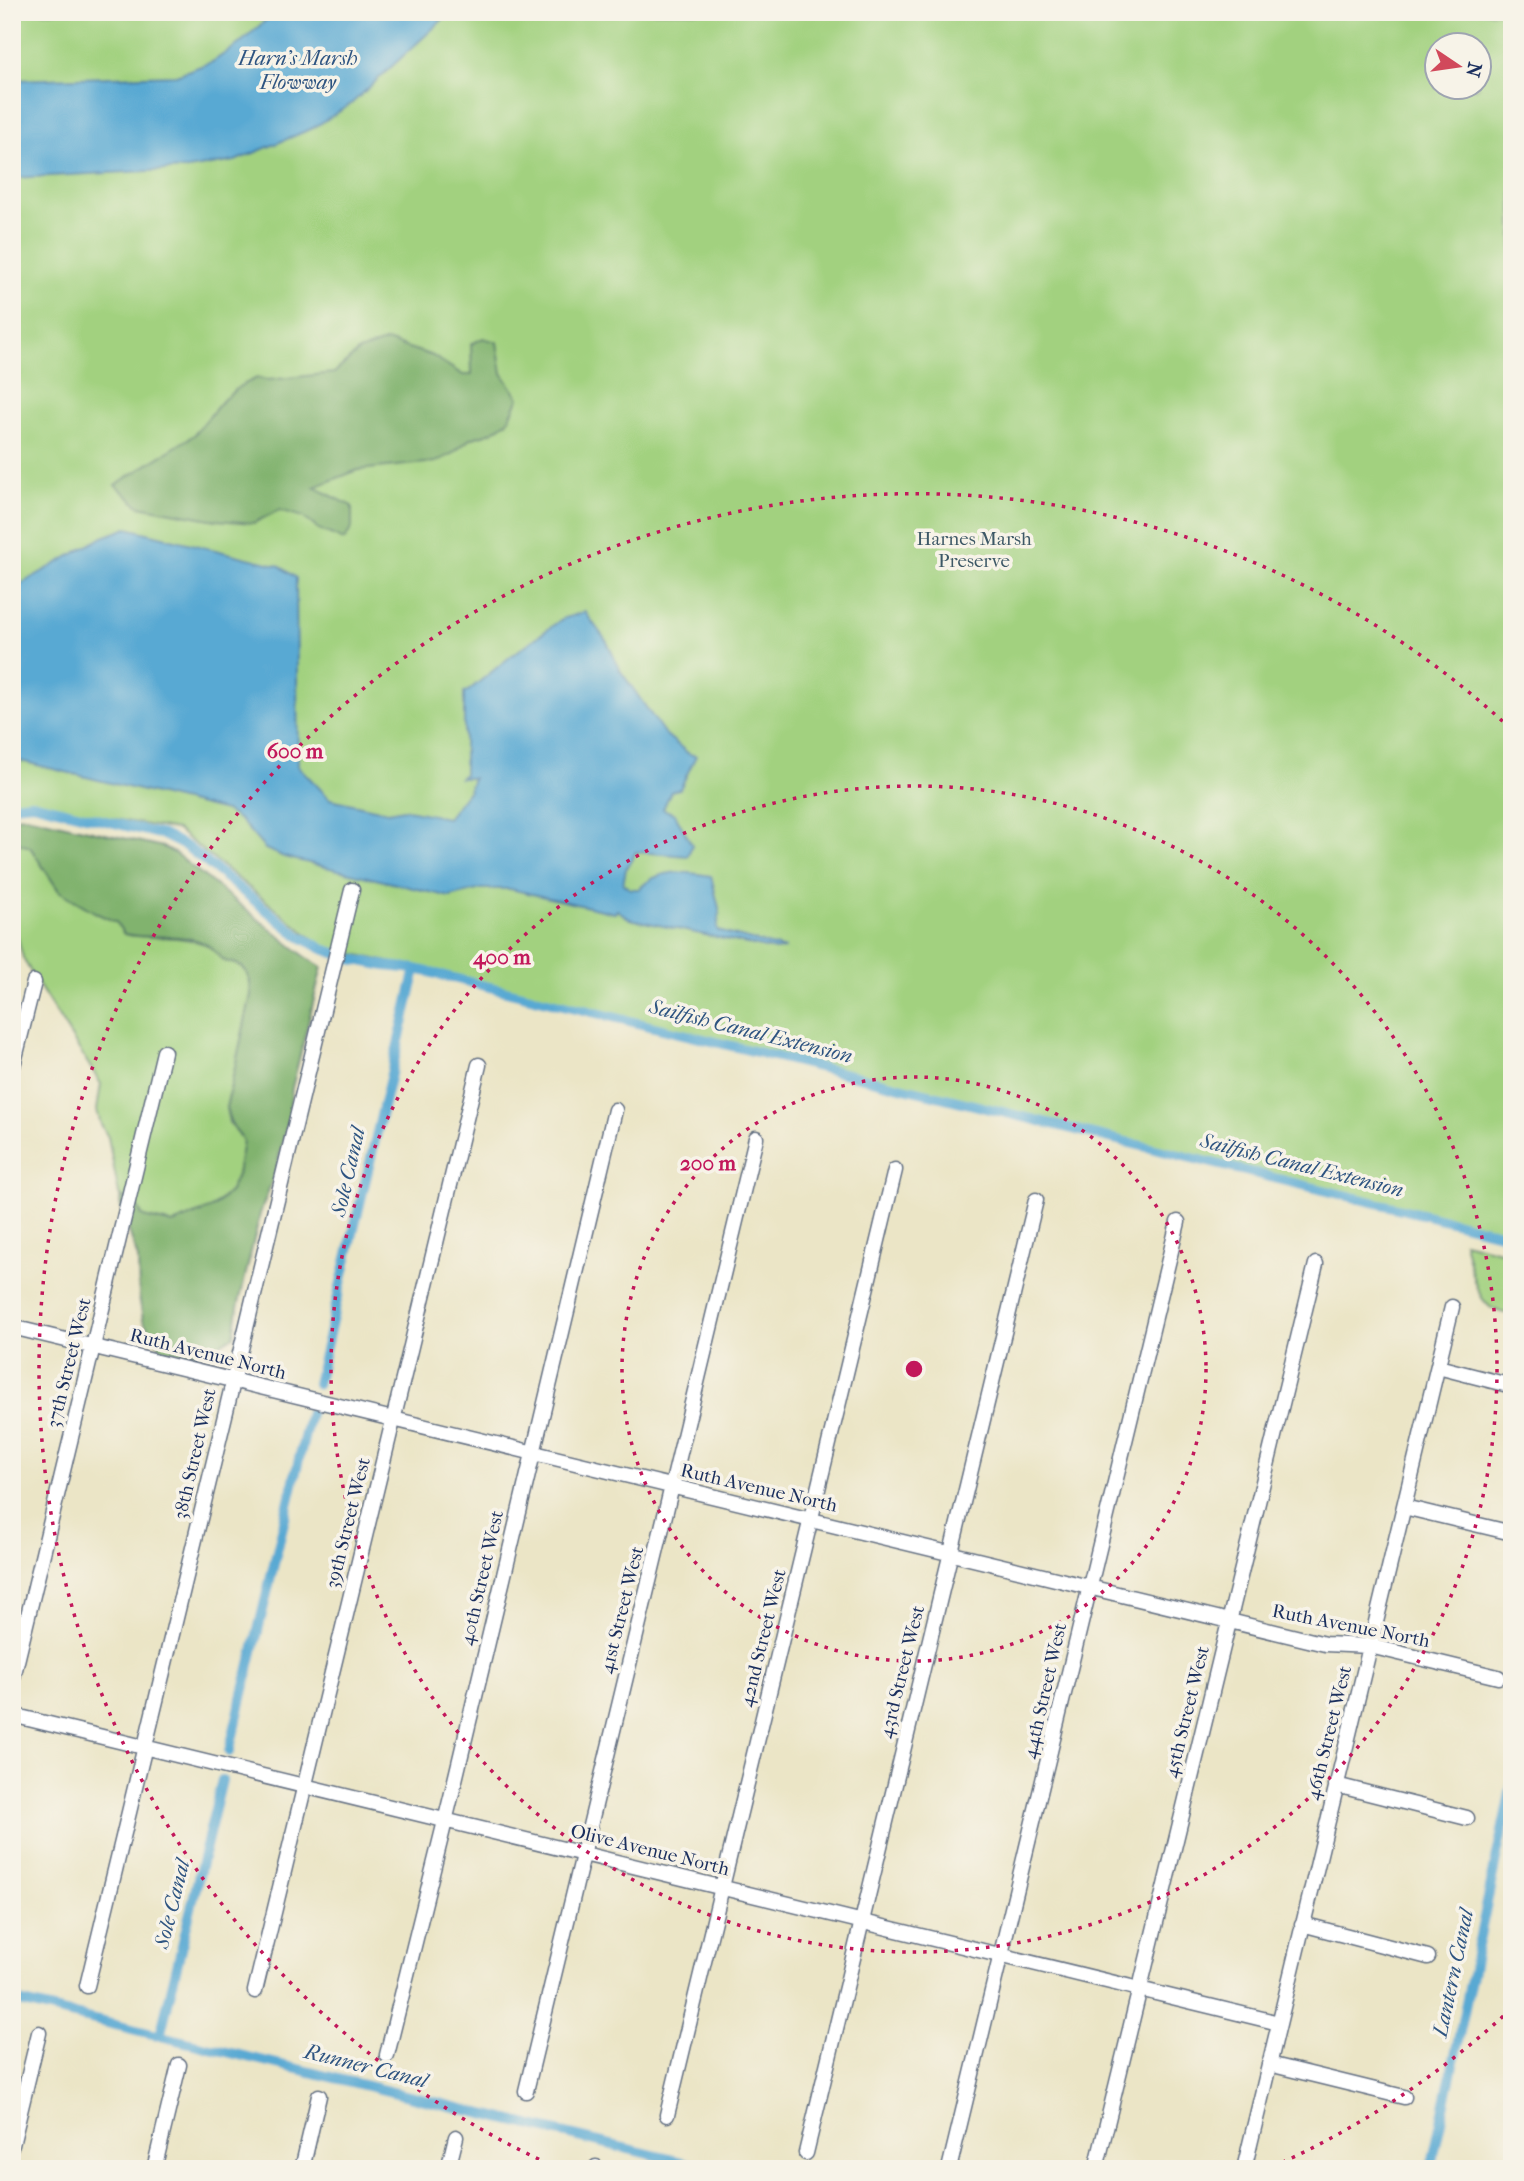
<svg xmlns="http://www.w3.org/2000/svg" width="1524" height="2181" font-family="'IM FELL French Canon',serif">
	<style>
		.green { fill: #a2d17f; stroke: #5e806e; stroke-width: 2; fill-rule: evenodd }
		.forest { fill: #81b36e; stroke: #4e7166; stroke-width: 2 }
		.water { fill: #59a9d3; stroke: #3a6c98; stroke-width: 2 }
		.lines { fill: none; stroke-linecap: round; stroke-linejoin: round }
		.canal { stroke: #59a9d3; stroke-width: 10 }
		.minor-casing { stroke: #646f82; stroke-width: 17 }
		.minor { stroke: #fff; stroke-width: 14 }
		.ring { fill: none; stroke: #c2185b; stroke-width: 3.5; stroke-dasharray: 3.5 7 }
		.labels { text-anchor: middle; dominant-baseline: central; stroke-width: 7; stroke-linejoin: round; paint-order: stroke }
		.park-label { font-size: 19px; fill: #3d5866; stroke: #f7f3e8 }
		.street-label { font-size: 19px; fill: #1b2f5e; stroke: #f7f3e8 }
		.water-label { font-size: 21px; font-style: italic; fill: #2e5481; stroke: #f7f3e8 }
		.centre { fill: #c2185b; stroke: #f7f3e8; stroke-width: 3.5 }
		.ring-label { font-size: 21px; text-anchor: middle; font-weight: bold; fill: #c2185b; stroke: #f7f3e8; stroke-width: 7; stroke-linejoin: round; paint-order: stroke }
	</style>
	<rect width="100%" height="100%" fill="#f7f3e8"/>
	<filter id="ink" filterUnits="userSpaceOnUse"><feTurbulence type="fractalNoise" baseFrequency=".0143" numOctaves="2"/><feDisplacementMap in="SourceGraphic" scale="14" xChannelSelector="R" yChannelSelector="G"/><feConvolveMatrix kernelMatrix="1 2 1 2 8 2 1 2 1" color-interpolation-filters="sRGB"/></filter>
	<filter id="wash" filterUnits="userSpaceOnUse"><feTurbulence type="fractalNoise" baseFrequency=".00686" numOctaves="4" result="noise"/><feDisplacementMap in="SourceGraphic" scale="28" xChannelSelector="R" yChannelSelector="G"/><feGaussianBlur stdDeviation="1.57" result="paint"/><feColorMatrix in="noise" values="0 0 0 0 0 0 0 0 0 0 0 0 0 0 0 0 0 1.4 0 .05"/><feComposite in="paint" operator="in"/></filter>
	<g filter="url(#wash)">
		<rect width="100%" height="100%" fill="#ebe5c6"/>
		<path class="green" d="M 12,12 L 1512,12 L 1512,1233 L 322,946 L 177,830 L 29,804 L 12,805 ZM 1436,46 L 1478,46 L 1478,88 L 1436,88 Z
			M 12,841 L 30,847 L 59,891 L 116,922 L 124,934 C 150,940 176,934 202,943 C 212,946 219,957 229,962 C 232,964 236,964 239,965 C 250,970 251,984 251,995 L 226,1108 L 229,1123 L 235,1128 L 243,1141 L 237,1175 L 230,1191 L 208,1211 L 193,1215 L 180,1223 L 173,1224 L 143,1217 L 138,1208 L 119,1195 L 108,1137 L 101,1125 L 97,1110 L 101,1084 L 34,978 L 23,958 L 17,935 L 12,927 Z
			M 1464,1242 L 1512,1254 L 1512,1315 C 1505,1313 1495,1311 1490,1307 C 1474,1295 1469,1260 1464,1242 Z"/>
		<path class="forest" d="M 483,338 L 497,342 L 502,373 L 519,398 L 508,421 L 492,432 L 470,439 L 452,454 L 436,462 L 358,470 L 314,487 L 352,506 L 352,528 L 344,540 L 318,529 L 303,517 L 279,510 L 254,523 L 216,520 L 139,506 L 115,485 L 194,435 L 223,400 L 240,386 L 257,378 L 268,380 L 334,373 L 359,351 L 387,341 L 433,356 L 463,375 L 472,375 L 471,344 Z
			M 26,816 L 163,847 L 176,854 L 307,958 L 322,967 L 292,1088 L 289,1116 L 276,1170 L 260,1214 L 238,1307 L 234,1336 C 204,1354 197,1360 161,1349 L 143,1320 L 139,1296 L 138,1259 L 120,1204 L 120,1196 L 138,1208 L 143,1217 L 173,1224 L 214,1207 L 230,1191 L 237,1175 L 243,1141 C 234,1127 230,1125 226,1108 L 251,995 C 251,985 250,971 240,966 C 236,963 230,963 225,961 C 217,956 213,947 204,943 C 180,932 150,940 124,934 L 116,922 L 98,914 L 59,891 L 30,847 L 12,841 L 12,817 Z"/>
		<path class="water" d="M 275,12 L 451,12 L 351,104 L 313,128 L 235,161 L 188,169 L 12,178 L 12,80 L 176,75 L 212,62 L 239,44 Z
			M 127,528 L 280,566 L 296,578 L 298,766 L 330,799 L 388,812 L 403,809 L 447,818 L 469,790 L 473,778 L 460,778 L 464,774 L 464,692 L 468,691 L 511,656 L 562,619 L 585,612 L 607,642 L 620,670 L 664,733 L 689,754 L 696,756 L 680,789 L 671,791 L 663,809 L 675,814 L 692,845 L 688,856 L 636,852 L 626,869 L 623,884 L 631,889 L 639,889 C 659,868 684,871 711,876 L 720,912 L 717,927 L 718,931 L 785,949 L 775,950 L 630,919 L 617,910 L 615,913 L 510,889 L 481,889 L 450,897 L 284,857 L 265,849 L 240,820 L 225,811 L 12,759 L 12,589 L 103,537 Z"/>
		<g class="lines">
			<path class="canal" d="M 12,805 L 32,803 L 163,835 L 187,847 L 299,936 L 323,949 L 352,959 L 386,966 L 416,969 L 1512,1236
				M 317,1384 L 416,969
				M 229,1752 L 310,1413
				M 12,2000 L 711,2169
				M 160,2036 L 222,1780
				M 1431,2169 L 1512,1784"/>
		</g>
	</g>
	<g filter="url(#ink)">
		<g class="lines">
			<g class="minor-casing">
				<path id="minor" d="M 12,1070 L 34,982
					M 12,1327 L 1325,1644 L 1370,1646 L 1498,1677
					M 1438,1367 L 1512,1386
					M 1404,1507 L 1512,1533
					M 12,1682 L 164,1052
					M 12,1715 L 1279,2023
					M 1336,1785 L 1467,1818
					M 1302,1924 L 1428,1957
					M 87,1986 L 352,890
					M 255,1991 L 479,1065
					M 387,2055 L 451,1797 L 615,1110
					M 1269,2064 L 1404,2097
					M 526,2091 L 756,1138
					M 667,2115 L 895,1170
					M 12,2145 L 39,2033
					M 806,2153 L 1036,1200
					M 154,2169 L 179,2065
					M 302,2169 L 319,2096
					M 448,2169 L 456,2137
					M 596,2169 L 596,2167
					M 949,2169 L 1178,1222
					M 1096,2169 L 1316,1264
					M 1244,2169 L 1452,1307"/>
			</g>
			<use href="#minor" class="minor"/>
		</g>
	</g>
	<g class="ring">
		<circle cx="914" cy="1369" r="292"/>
		<circle cx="914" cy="1369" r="583"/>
		<path d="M1511 2009A875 875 0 0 1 1270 2168M558 2168A875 875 0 1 1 1511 729"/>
	</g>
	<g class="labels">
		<g class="park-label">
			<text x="974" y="539">Harnes Marsh<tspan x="974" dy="22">Preserve</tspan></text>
		</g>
		<g class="street-label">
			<text transform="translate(208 1354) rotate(14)">Ruth Avenue North</text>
			<text transform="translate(69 1363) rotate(-76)">37th Street West</text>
			<text transform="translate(195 1454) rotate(-77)">38th Street West</text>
			<text transform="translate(759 1488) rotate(13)">Ruth Avenue North</text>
			<text transform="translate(348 1523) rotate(-76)">39th Street West</text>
			<text transform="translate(482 1578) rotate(-77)">40th Street West</text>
			<text transform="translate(622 1610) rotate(-76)">41st Street West</text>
			<text transform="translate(1351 1626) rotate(11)">Ruth Avenue North</text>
			<text transform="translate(763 1638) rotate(-76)">42nd Street West</text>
			<text transform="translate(902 1672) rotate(-76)">43rd Street West</text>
			<text transform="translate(1045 1691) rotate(-77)">44th Street West</text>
			<text transform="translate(1187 1712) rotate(-76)">45th Street West</text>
			<text transform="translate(1329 1733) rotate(-76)">46th Street West</text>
			<text transform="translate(650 1850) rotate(14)">Olive Avenue North</text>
		</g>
		<g class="water-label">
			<text x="298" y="58">Harn's Marsh<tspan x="298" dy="24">Flowway</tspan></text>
			<text transform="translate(751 1031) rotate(14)">Sailfish Canal Extension</text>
			<text transform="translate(1302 1165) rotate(14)">Sailfish Canal Extension</text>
			<text transform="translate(348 1172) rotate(-77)">Sole Canal</text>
			<text transform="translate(172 1904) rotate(-76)">Sole Canal</text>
			<text transform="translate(1453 1973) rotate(-78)">Lantern Canal</text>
			<text transform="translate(366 2066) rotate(14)">Runner Canal</text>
		</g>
	</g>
	<circle cx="914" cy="1369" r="10" class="centre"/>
	<g class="ring-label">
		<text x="295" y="758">600 m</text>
		<text x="502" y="964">400 m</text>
		<text x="708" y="1170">200 m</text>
	</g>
	<rect width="1524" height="2181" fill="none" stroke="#f7f3e8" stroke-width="42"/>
	<g transform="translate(1458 66) rotate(103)"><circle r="33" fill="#f7f3e8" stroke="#9fa5b1" stroke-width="2"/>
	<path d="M0-5L12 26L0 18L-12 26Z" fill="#d1495b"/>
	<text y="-10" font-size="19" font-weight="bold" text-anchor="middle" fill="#1b2f5e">N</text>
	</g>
</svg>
